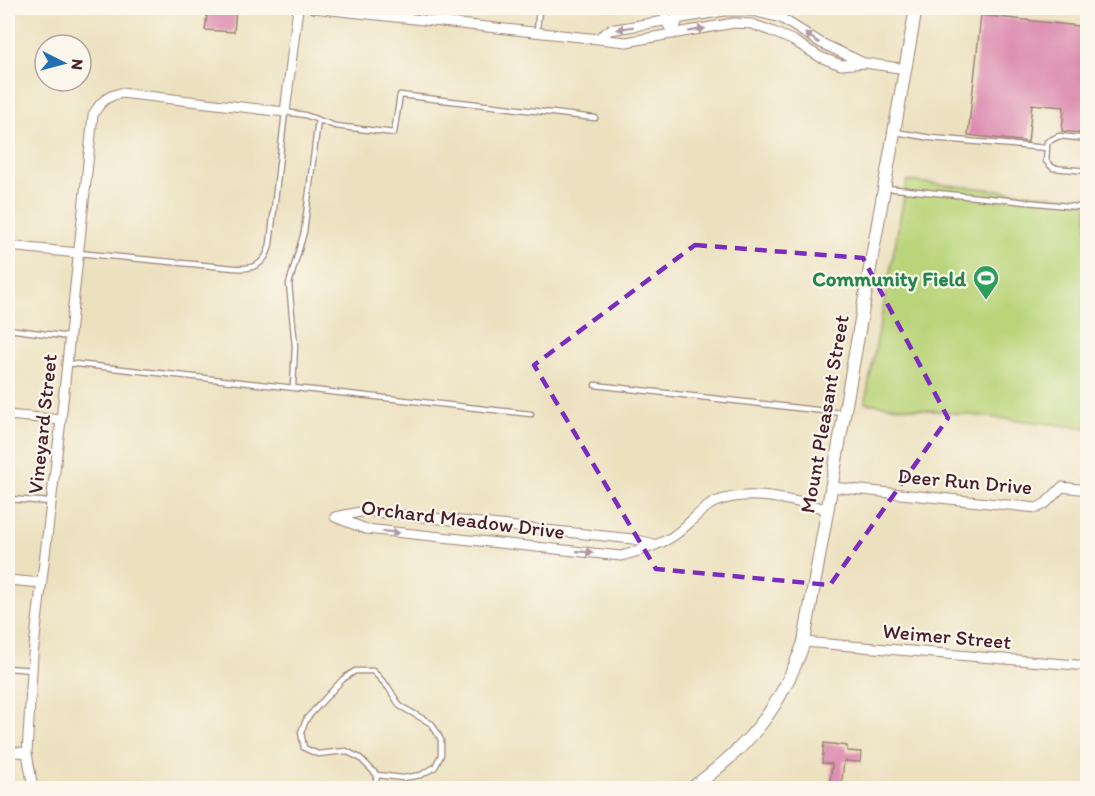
<svg xmlns="http://www.w3.org/2000/svg" width="1095" height="796" font-family="Itim,sans-serif">
	<style>
		.green { fill: #bad479; stroke: #827a52; stroke-width: 1.5 }
		.building { fill: #dc8aaf }
		.lines { fill: none; stroke-linecap: round; stroke-linejoin: round }
		.service-casing { stroke: #9b8075; stroke-width: 7 }
		.minor-casing { stroke: #9b8075; stroke-width: 11 }
		.secondary-casing { stroke: #9b8075; stroke-width: 14 }
		.service { stroke: #fff; stroke-width: 4.5 }
		.minor { stroke: #fff; stroke-width: 9 }
		.secondary { stroke: #fff; stroke-width: 12 }
		.oneway { fill: #ae9aa0 }
		.marked { fill: none; stroke: #7b2cbf; stroke-width: 4.5; stroke-dasharray: 12 8; stroke-linejoin: round }
		.labels { text-anchor: middle; dominant-baseline: central; stroke-width: 4.5; stroke-linejoin: round; paint-order: stroke }
		.leisure-label { font-size: 21px; font-weight: bold; fill: #27864d; stroke: #fbf7ec; text-anchor: end }
		.street-label { font-size: 21px; fill: #4a1f2b; stroke: #fbf7ec }
	</style>
	<rect width="100%" height="100%" fill="#fbf7ec"/>
	<filter id="ink" filterUnits="userSpaceOnUse"><feTurbulence type="fractalNoise" baseFrequency=".0167" numOctaves="2"/><feDisplacementMap in="SourceGraphic" scale="12" xChannelSelector="R" yChannelSelector="G"/><feConvolveMatrix kernelMatrix="1 2 1 2 8 2 1 2 1" color-interpolation-filters="sRGB"/></filter>
	<filter id="wash" filterUnits="userSpaceOnUse"><feTurbulence type="fractalNoise" baseFrequency=".008" numOctaves="4" result="noise"/><feDisplacementMap in="SourceGraphic" scale="24" xChannelSelector="R" yChannelSelector="G"/><feGaussianBlur stdDeviation="1.35" result="paint"/><feColorMatrix in="noise" values="0 0 0 0 0 0 0 0 0 0 0 0 0 0 0 0 0 1.4 0 .05"/><feComposite in="paint" operator="in"/></filter>
	<g filter="url(#wash)">
		<rect width="100%" height="100%" fill="#ece1bf"/>
		<path class="green" d="M 907,181 L 1087,199 L 1087,428 L 865,403 Z"/>
		<g id="blocks">
			<path class="building" d="M 208,8 L 236,8 L 234,32 L 205,30 Z
				M 981,15 L 1088,27 L 1088,134 L 1062,131 L 1064,107 L 1032,104 L 1028,142 L 968,135 Z
				M 824,743 L 847,746 L 847,751 L 861,752 L 860,762 L 844,761 L 841,789 L 829,789 L 832,764 L 822,763 Z"/>
		</g>
	</g>
	<g filter="url(#ink)">
		<use href="#blocks" fill-opacity="0" stroke="#9b8075" stroke-width="1.5"/>
		<g class="lines">
			<g class="service-casing">
				<path id="service" d="M 537,32 L 539,8
					M 896,132 L 931,138 L 1047,148 L 1046,161 L 1053,168 L 1088,171
					M 1047,148 L 1047,142 L 1059,136 L 1088,139
					M 886,188 L 1088,208
					M 78,253 L 234,268 C 254,270 266,264 270,244 L 285,112 L 305,115 L 335,126 L 394,133 L 400,95 L 595,118
					M 8,329 L 70,337
					M 67,363 L 531,414
					M 595,385 L 842,413
					M 293,387 L 295,346 L 289,284 L 304,232 L 318,120
					M 8,499 L 51,502
					M 8,668 L 32,670
					M 355,671 L 373,671 L 388,687 L 400,706 L 432,724 L 441,740 L 441,755 L 435,767 L 421,775 L 403,778 L 377,775 L 360,758 L 346,751 L 318,754 L 304,748 L 301,732 L 307,718 L 343,679 Z
					M 375,788 L 377,775"/>
			</g>
			<g class="minor-casing">
				<path id="minor" d="M 313,8 L 626,42 L 734,23 L 752,24 L 771,31 L 794,41 L 820,57 L 841,65 L 865,63 L 906,69
					M 665,8 L 666,21 L 673,34
					M 673,34 L 678,19 L 676,8
					M 598,38 L 610,30 L 724,11 L 753,11 L 781,18 L 821,43 L 864,63
					M 8,246 L 78,253
					M 8,415 L 61,420
					M 832,487 L 1037,508 L 1046,503 L 1062,487 L 1088,490
					M 335,517 L 366,529 L 621,556 C 636,552 664,544 676,534 C 689,525 701,508 715,502 C 752,488 791,501 828,509
					M 335,517 L 365,511 L 633,539 L 654,544
					M 8,580 L 42,583
					M 804,642 L 1088,666
					M 8,751 L 27,753
					M 33,788 L 27,753 L 33,655 L 61,420 L 93,115 C 100,102 107,96 121,93 L 285,112 L 298,8"/>
			</g>
			<g class="secondary-casing">
				<path id="secondary" d="M 692,788 C 749,746 780,710 804,642 L 916,8"/>
			</g>
			<use href="#service" class="service"/>
			<use href="#minor" class="minor"/>
			<use href="#secondary" class="secondary"/>
		</g>
		<defs><path id="oneway-solid" d="M-6-.8H1V-3.2L6.5 0L1 3.2V.8H-6Z" transform="scale(1.5)"/></defs>
		<g class="oneway">
			<use href="#oneway-solid" transform="translate(625 28) rotate(171)"/>
			<use href="#oneway-solid" transform="translate(697 30) rotate(-10)"/>
			<use href="#oneway-solid" transform="translate(812 38) rotate(-146)"/>
			<use href="#oneway-solid" transform="translate(391 532) rotate(6)"/>
			<use href="#oneway-solid" transform="translate(585 552) rotate(6)"/>
		</g>
	</g>
	<path class="marked" d="M 695,245 L 863,258 L 948,418 L 830,585 L 656,569 L 534,365 Z"/>
	<defs>
		<g id="stadium-pin" transform="scale(1.35)"><path d="M0 17L-7.5 6A9.5 9.5 0 1 1 7.5 6Z" fill="#2e9e5b" stroke="#fbf7ec"/><path d="M0-5a6.5 5 0 1 0 0 10a6.5 5 0 1 0 0-10ZM-3.5-1.8h7v3.6h-7Z" fill="#fff"/></g>
	</defs>
	<g fill-rule="evenodd">
		<use href="#stadium-pin" x="986" y="278"/>
	</g>
	<g class="labels">
		<g class="leisure-label">
			<text x="966" y="278">Community Field</text>
		</g>
		<g class="street-label">
			<text transform="translate(824 414) rotate(-80)">Mount Pleasant Street</text>
			<text transform="translate(42 424) rotate(-84)">Vineyard Street</text>
			<text transform="translate(965 481) rotate(5)">Deer Run Drive</text>
			<text transform="translate(463 519) rotate(7)">Orchard Meadow Drive</text>
			<text transform="translate(947 636) rotate(5)">Weimer Street</text>
		</g>
	</g>
	<rect width="1095" height="796" fill="none" stroke="#fbf7ec" stroke-width="30"/>
	<g transform="translate(63 63) rotate(96)"><circle r="28" fill="#fbf7ec" stroke="#b4a19f" stroke-width="1.5"/>
	<path d="M0-4.5L10 22L0 15L-10 22Z" fill="#1f6fb2"/>
	<text y="-9" font-size="16" font-weight="bold" text-anchor="middle" fill="#4a1f2b">N</text>
	</g>
</svg>
